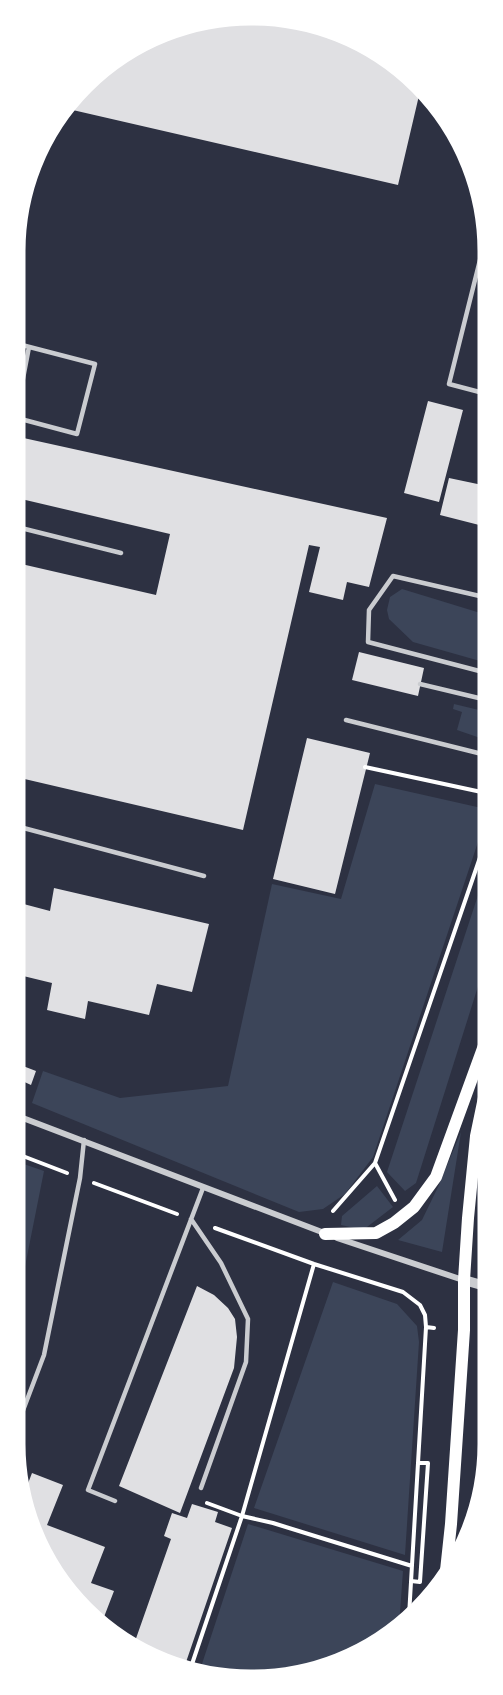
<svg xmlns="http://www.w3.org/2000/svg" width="503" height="1695" font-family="'Libre Baskerville',serif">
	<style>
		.green { fill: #3c4559 }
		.building { fill: #e0e0e3 }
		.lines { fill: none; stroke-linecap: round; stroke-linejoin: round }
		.path { stroke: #fff; stroke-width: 4 }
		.service { stroke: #caccd0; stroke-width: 4.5 }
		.minor { stroke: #caccd0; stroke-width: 6 }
		.tertiary { stroke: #caccd0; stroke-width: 10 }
		.secondary { stroke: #fff; stroke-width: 12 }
		.rim { fill: none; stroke: #fff; stroke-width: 3 }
	</style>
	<rect width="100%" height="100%" fill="#2d3142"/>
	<path class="green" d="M 402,589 L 487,615 L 487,663 L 413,642 L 389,619 L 387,610 L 390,597 Z
		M 454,704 L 479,710 L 486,708 L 486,740 L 457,730 L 462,712 L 453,709 Z
		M 375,784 L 486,809 L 486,818 L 373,1157 L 345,1194 L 323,1209 L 299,1212 L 32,1103 L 43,1071 L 120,1098 L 228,1086 L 272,884 L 341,899 Z
		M 486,871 L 486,961 L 416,1183 L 405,1191 L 387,1172 Z
		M 461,1132 L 442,1252 L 398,1240 L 422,1220 L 438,1187 Z
		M 15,1161 L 44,1171 L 14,1322 Z
		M 377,1186 L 393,1207 L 363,1230 L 341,1225 L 342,1216 Z
		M 333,1282 L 397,1304 L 417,1326 L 419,1342 L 405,1555 L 254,1508 Z
		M 248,1524 L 403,1571 L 399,1626 L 384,1641 L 313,1673 L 221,1680 L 199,1673 Z"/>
	<path class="building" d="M 205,18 L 298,18 L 370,45 L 421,87 L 398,185 L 64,108 L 120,53 Z
		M 486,347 L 487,347 L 487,367 L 482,366 Z
		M 428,401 L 463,410 L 439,502 L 404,493 Z
		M 19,437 L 387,518 L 369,587 L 347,582 L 343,600 L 309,592 L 320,547 L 309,545 L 243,830 L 16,777 L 17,563 L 156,595 L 170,534 L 17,498 L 17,447 Z
		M 449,478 L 487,486 L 487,527 L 440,515 Z
		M 359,652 L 424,668 L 418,696 L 352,680 Z
		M 307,738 L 370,753 L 335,894 L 273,879 Z
		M 54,888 L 209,924 L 192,992 L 157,984 L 149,1015 L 88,1001 L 85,1019 L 47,1010 L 52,983 L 15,974 L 16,902 L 50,911 Z
		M 23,1066 L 36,1071 L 31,1085 L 18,1079 Z
		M 197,1286 L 214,1295 L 228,1308 L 235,1319 L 237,1337 L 234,1368 L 180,1513 L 119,1486 Z
		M 32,1473 L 63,1485 L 47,1525 L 105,1547 L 91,1583 L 114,1591 L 104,1617 L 84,1609 L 73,1601 L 31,1534 L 24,1494 Z
		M 192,1504 L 218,1512 L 215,1522 L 232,1528 L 184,1668 L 146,1657 L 133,1647 L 171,1539 L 164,1536 L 172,1513 L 187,1518 Z"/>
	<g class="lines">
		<path class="path" d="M 365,767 L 486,793
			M 15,1153 L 67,1173
			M 375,1163 L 395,1200
			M 94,1183 L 177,1214
			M 333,1211 L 375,1163 L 486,840
			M 215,1228 L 314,1264 L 403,1292 L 420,1305 L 425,1315 L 426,1327 L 409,1616
			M 314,1264 L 242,1516 L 273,1523 L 412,1566
			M 426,1327 L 434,1328
			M 411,1581 L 420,1582 L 428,1463 L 418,1463
			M 190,1670 L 242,1516 L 207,1503"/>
		<path class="service" d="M 487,394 L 449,384 L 487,232
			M 17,410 L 29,347
			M 17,418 L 77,434 L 95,364 L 18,344
			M 483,526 L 485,597
			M 17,527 L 121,553
			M 484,597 L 393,576 L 369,610 L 368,642 L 487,673
			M 420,684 L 487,700
			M 346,720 L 486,755
			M 16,826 L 204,876
			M 191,1219 L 221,1263 L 248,1319 L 246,1362 L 201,1488
			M 19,1421 L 44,1355 L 80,1178 L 84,1140
			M 115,1501 L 88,1490 L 203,1188"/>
		<path class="minor" d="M 15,1115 L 327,1234
			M 337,1238 L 463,1280"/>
		<path class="tertiary" d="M 464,1280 L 485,1286"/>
		<path class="secondary" d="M 325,1234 L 376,1233 L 394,1223 L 414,1207 L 436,1177 L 486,1040
			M 445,1580 L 451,1524 L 464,1330 L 464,1280 L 468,1218 L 476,1136 L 486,1088"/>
	</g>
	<path d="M0 0H503V1695H0ZM251 24H252A227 227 0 0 1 479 251V1444A227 227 0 0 1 252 1671H251A227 227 0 0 1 24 1444V251A227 227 0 0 1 251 24Z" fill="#fff" fill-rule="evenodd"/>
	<path class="rim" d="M251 24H252A227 227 0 0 1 479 251V1444A227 227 0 0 1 252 1671H251A227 227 0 0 1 24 1444V251A227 227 0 0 1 251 24Z"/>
</svg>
